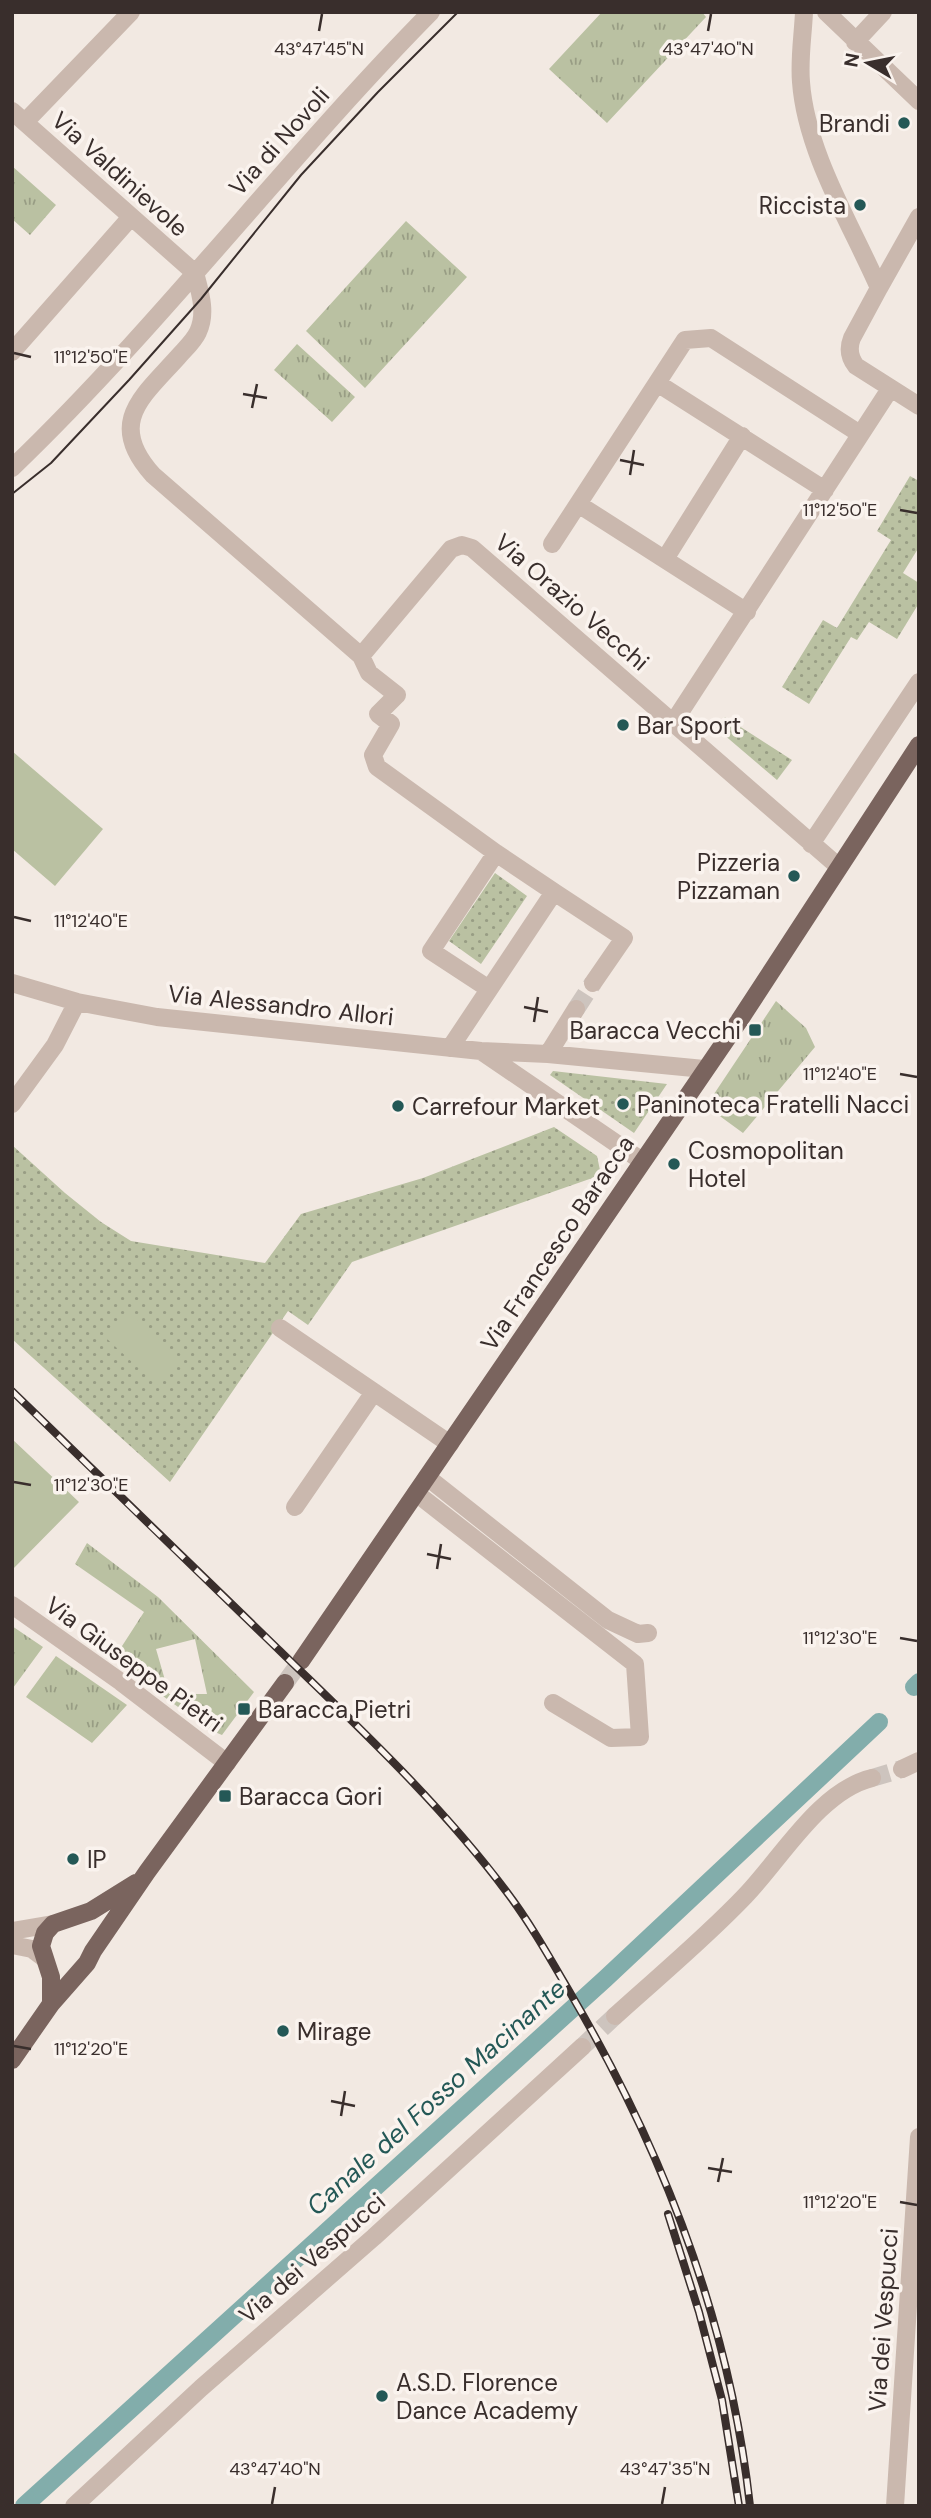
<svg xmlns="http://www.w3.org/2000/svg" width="931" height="2518" font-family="'DM Sans',sans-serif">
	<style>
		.grass { fill: url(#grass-tufts); fill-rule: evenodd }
		.park { fill: url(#park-dots) }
		.garden { fill: #bac1a2 }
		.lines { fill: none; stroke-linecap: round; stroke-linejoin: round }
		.canal { stroke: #82adab; stroke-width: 18 }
		.minor-tunnel { stroke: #cdc4be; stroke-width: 18; stroke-dasharray: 18 9; stroke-linecap: butt }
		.major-tunnel { stroke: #cdc4be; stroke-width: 18; stroke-dasharray: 18 9; stroke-linecap: butt }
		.minor { stroke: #cab8ae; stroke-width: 18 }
		.major { stroke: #7a645e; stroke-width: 18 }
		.tram { stroke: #392e2c; stroke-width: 2 }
		.rail-casing { stroke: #392e2c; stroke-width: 8 }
		.rail { stroke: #faf3ee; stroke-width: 5; stroke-dasharray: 16; stroke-linecap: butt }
		.ticks { fill: none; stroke: #392e2c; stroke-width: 2.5 }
		.poi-dot { fill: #245856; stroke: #faf3ee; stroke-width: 2.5 }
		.labels { text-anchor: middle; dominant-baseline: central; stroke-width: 7; stroke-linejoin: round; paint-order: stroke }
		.poi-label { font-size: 24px; fill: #392e2c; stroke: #faf3ee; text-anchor: start }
		.street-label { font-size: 24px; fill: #392e2c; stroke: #faf3ee }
		.water-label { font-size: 26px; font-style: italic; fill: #245856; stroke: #faf3ee }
		.ticks-label { font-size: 18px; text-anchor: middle; fill: #392e2c; stroke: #faf3ee; stroke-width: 7; stroke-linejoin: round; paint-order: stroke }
	</style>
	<defs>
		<pattern id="grass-tufts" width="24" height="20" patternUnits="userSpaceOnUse" patternTransform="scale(1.75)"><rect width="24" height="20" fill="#bac1a2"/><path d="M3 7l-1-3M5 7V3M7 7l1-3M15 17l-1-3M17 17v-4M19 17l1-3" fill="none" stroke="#989d84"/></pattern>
		<pattern id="park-dots" width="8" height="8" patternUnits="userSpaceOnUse" patternTransform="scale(1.75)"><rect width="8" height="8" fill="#bac1a2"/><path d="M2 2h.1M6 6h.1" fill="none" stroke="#989d84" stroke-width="1.8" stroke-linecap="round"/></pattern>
	</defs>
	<rect width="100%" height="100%" fill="#f2e9e2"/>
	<path class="grass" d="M 602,12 L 702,12 L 706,17 L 607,123 L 549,69 Z
		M 12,166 L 56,205 L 30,235 L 12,219 Z
		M 406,221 L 467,277 L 365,388 L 306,331 Z
		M 297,344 L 355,397 L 332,422 L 274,370 Z
		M 776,1001 L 806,1028 L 815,1047 L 743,1133 L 706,1106 Z
		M 87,1543 L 158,1597 L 254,1692 L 222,1735 L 210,1730 L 113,1660 L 144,1612 L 75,1564 ZM 195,1639 L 207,1694 L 169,1694 L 156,1649 Z
		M 12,1626 L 43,1647 L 13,1688 L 12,1688 Z
		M 56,1656 L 127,1705 L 92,1743 L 26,1697 Z"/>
	<path class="park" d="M 910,476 L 919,481 L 919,547 L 903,573 L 919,583 L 919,603 L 897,639 L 869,622 L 857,640 L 851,637 L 809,704 L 782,687 L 823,620 L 837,628 L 891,540 L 877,531 Z
		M 725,717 L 792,760 L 777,780 L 716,728 Z
		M 495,873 L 527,896 L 481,964 L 449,941 Z
		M 553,1071 L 667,1084 L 634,1133 L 550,1075 Z
		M 554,1127 L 597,1156 L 601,1175 L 352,1262 L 308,1325 L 288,1311 L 170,1482 L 12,1339 L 12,1145 L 65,1193 L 101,1222 L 131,1241 L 265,1263 L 301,1214 L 423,1178 Z"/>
	<path class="garden" d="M 12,751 L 103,829 L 55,886 L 12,849 Z
		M 127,1311 L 180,1359 L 157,1385 L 106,1338 Z
		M 12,1439 L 79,1502 L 12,1570 Z"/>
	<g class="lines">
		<path class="canal" d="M 914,1687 L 919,1682
			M 24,2506 L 605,1979 L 879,1722"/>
		<path class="minor-tunnel" d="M 576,1009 L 593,983
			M 872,1778 L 902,1769
			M 582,2047 L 615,2016"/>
		<path class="major-tunnel" d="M 285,1683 L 301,1661"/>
		<path class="minor" d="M 804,12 C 803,35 799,59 801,82 C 806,152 851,224 879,288 L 852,338 C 848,348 849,357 856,366 L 919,406
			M 826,12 L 919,101
			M 855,42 L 883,12
			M 12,111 L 195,273
			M 25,122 L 131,12
			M 195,273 C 200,292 207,313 198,332 C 194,341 185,349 178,357 C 142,397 106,423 153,475 L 361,656 L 451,549 L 462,545 L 472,548 L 839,867
			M 879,288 L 919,217
			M 12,352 L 131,217
			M 657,383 L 825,490
			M 12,468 C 161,325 286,159 431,12
			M 578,504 L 747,612
			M 552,544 L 685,340 L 711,338 L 860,434
			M 665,559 L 742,436
			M 361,656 L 369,673 L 397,695 L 378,714 L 391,724 L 373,755 L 377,767 L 496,853 L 554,892
			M 673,723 L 890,389
			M 811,844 L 919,682
			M 12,983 L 77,1002 L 157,1017 L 481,1051 L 548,1054 L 704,1069
			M 489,989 L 431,951 L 496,853
			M 450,1048 L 554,892 L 624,938 L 593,983
			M 481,1051 L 642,1161
			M 548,1054 L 576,1009
			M 12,1104 L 55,1045 L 77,1002
			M 280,1328 L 450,1444
			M 427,1477 L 608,1620 L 638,1634 L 648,1633
			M 416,1493 L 635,1664 L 640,1737 L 611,1738 L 553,1703
			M 295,1507 L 374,1392
			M 12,1605 L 121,1682 L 227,1763
			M 902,1769 L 919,1761
			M 12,1931 L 53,1924
			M 12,1945 L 32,1949 L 44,1958
			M 615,2016 C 658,1977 704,1939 745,1896 C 781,1859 819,1791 872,1778
			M 74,2506 L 201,2388 L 374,2237 L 582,2047
			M 895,2506 L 919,2137"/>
		<path class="major" d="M 301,1661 L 739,1021 L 919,745
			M 51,2004 L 51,1977 L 41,1946 L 45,1933 L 53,1924 L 91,1911 L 136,1883
			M 12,2060 L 51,2004 L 87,1963 L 93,1951 L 147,1872 L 285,1683"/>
		<path class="tram" d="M 12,494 L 51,463 L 129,380 L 201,299 L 301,175 L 378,92 L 458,12"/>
		<g class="rail-casing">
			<path id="rail" d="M 12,1391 C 101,1478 190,1564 279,1650 C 358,1727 440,1803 506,1891 C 531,1924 551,1960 572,1996 C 664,2153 730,2324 750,2506
				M 668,2214 L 699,2312 L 722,2400 L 739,2506"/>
		</g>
		<use href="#rail" class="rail"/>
	</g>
	<path class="ticks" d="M 319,31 L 322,14M 708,31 L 711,14M 14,353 L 31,357M 243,394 L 267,398M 252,408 L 257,384M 620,460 L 644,465M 630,475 L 634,450M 900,510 L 917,513M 14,917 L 31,921M 524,1007 L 548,1012M 534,1022 L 538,997M 900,1074 L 917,1077M 14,1482 L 31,1485M 427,1554 L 451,1559M 437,1569 L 441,1544M 900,1638 L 917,1641M 14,2046 L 31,2049M 331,2101 L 355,2106M 341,2116 L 345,2091M 708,2168 L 732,2172M 718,2182 L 723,2158M 900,2202 L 917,2205M 272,2504 L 275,2487M 662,2504 L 665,2487"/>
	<g class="poi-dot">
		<circle cx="904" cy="123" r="7"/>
		<circle cx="860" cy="205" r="7"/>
		<circle cx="623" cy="725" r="7"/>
		<circle cx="794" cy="876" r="7"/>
		<rect x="748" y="1023" width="14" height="14" rx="3.5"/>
		<circle cx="623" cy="1104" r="7"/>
		<circle cx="398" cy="1106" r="7"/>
		<circle cx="674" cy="1164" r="7"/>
		<rect x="237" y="1702" width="14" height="14" rx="3.5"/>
		<rect x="218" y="1789" width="14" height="14" rx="3.5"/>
		<circle cx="73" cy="1859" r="7"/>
		<circle cx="283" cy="2031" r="7"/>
		<circle cx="382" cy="2396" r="7"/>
	</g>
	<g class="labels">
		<g class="poi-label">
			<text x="890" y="123" text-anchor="end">Brandi</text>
			<text x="846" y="205" text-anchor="end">Riccista</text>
			<text x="637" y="725">Bar Sport</text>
			<text x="780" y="862" text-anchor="end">Pizzeria<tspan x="780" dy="28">Pizzaman</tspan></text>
			<text x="741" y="1030" text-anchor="end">Baracca Vecchi</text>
			<text x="637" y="1104">Paninoteca Fratelli Nacci</text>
			<text x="412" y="1106">Carrefour Market</text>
			<text x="688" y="1150">Cosmopolitan<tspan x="688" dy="28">Hotel</tspan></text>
			<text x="258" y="1709">Baracca Pietri</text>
			<text x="239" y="1796">Baracca Gori</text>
			<text x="87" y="1859">IP</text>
			<text x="297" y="2031">Mirage</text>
			<text x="396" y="2382">A.S.D. Florence<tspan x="396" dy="28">Dance Academy</tspan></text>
		</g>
		<g class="street-label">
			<text transform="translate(279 141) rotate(-48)">Via di Novoli</text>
			<text transform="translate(120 174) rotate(42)">Via Valdinievole</text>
			<text transform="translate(572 602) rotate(41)">Via Orazio Vecchi</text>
			<text transform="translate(281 1005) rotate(6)">Via Alessandro Allori</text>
			<text transform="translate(557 1243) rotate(-56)">Via Francesco Baracca</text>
			<text transform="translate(134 1664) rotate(36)">Via Giuseppe Pietri</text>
			<text transform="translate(312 2258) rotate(-41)">Via dei Vespucci</text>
			<text transform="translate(883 2320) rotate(-86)">Via dei Vespucci</text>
		</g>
		<g class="water-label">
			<text transform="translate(436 2097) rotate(-42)">Canale del Fosso Macinante</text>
		</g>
	</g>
	<g class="ticks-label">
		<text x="319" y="55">43°47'45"N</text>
		<text x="708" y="55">43°47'40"N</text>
		<text x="91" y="363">11°12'50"E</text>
		<text x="840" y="516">11°12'50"E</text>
		<text x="91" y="927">11°12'40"E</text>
		<text x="840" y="1080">11°12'40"E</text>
		<text x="91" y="1491">11°12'30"E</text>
		<text x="840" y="1644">11°12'30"E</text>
		<text x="91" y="2055">11°12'20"E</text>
		<text x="840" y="2208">11°12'20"E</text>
		<text x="275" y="2475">43°47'40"N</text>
		<text x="665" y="2475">43°47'35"N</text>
	</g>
	<rect width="931" height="2518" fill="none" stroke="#392e2c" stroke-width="28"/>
	<g transform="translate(868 63) rotate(280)" stroke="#faf3ee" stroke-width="5" paint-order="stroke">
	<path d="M0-5L12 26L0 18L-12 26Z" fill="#392e2c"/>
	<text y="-10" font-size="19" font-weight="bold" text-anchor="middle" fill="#392e2c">N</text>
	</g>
</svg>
